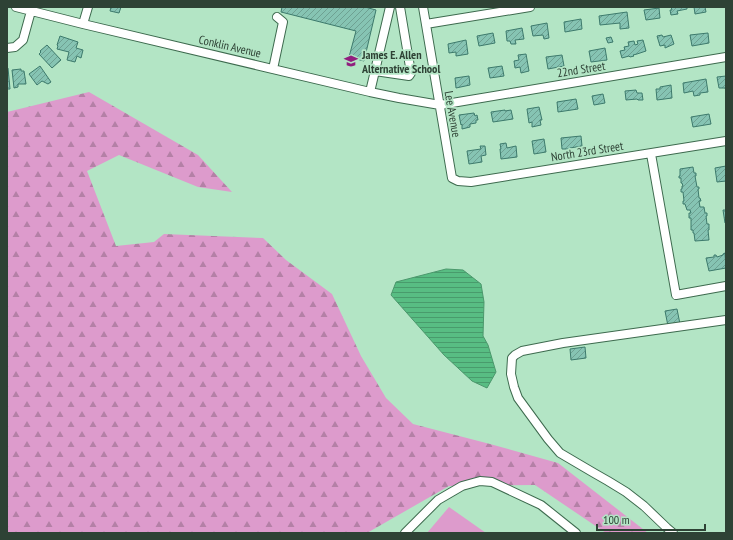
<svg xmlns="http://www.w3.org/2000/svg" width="733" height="540" font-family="'PT Sans Narrow',sans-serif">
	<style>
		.forest { fill: url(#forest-firs) }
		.park { fill: #dd9bcc }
		.water { fill: url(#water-rules); stroke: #4b986c }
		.building { fill: url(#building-hatch); stroke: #3d7a6c }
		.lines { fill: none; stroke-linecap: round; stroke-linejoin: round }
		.minor-casing { stroke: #3d6a4e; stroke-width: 10 }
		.minor { stroke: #fff; stroke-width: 8 }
		.labels { text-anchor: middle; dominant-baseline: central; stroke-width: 3.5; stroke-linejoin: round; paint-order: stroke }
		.street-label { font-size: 12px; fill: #2e4235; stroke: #b3e5c5 }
		.poi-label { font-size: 12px; font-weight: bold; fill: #2e4235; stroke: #b3e5c5; text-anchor: start }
	</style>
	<defs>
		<pattern id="forest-firs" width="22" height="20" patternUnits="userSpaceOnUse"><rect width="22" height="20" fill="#dd9bcc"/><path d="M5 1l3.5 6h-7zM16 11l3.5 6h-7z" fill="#b480a6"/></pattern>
		<pattern id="water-rules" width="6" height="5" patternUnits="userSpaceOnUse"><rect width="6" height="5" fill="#58bd83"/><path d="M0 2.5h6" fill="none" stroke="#499b6c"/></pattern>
		<pattern id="building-hatch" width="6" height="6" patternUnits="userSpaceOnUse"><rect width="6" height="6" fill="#86c4b3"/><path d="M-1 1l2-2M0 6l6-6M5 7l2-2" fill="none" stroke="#6ea192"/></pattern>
	</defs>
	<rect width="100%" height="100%" fill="#b3e5c5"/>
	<path class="forest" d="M 89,92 L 198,155 L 232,192 L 198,187 L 119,155 L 87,171 L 116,246 L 154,242 L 164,234 L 263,238 L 286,260 L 332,294 L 361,356 L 386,398 L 413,424 L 490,444 L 558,463 L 648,533 L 606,533 L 535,485 L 449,486 L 367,533 L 7,533 L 7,112 Z"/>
	<path class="park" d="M 449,507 L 486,533 L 427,533 Z"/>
	<path class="water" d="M 446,269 L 463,270 L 481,284 L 484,302 L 483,336 L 488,345 L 496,372 L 487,388 L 472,381 L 444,355 L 391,295 L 396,282 Z"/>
	<path class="building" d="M 111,7 L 121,7 L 119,13 L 110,11 Z
		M 282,7 L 365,7 L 376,10 L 364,61 L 349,57 L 356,31 L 281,12 Z
		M 671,7 L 687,7 L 687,9 L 677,11 L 678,14 L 671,15 L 670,10 L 672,10 Z
		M 694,7 L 705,7 L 706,12 L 695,14 Z
		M 659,8 L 660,18 L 646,20 L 644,10 Z
		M 627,12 L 629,28 L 620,29 L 620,23 L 600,25 L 599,16 Z
		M 581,19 L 582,29 L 565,32 L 564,22 Z
		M 547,23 L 549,38 L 544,39 L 543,35 L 533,36 L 531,26 Z
		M 522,28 L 524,39 L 515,40 L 516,44 L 511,44 L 510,41 L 507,41 L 506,31 Z
		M 493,33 L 495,43 L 479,46 L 477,36 Z
		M 708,33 L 709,43 L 692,46 L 690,35 Z
		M 662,35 L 663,37 L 671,35 L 674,44 L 665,48 L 665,45 L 660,46 L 657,36 Z
		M 60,36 L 78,42 L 76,48 L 83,50 L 81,58 L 77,56 L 75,62 L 67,60 L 69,52 L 57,49 L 58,46 L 57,45 Z
		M 611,37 L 613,42 L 608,43 L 606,38 Z
		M 466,40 L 468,54 L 456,56 L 456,52 L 449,53 L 448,44 Z
		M 643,40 L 646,51 L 637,54 L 633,55 L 634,56 L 630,57 L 629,56 L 622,58 L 620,51 L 625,50 L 624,47 L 629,46 L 628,42 L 634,41 L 635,45 L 638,44 L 637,41 Z
		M 47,45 L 61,60 L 52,68 L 39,54 L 41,52 L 40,51 Z
		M 605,48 L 607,60 L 591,62 L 589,51 Z
		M 526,54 L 529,71 L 521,73 L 520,67 L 515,68 L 514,61 L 519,60 L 518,55 Z
		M 562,55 L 564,66 L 548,69 L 546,57 Z
		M 40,66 L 51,82 L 48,84 L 42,81 L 37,85 L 29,74 Z
		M 502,66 L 504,76 L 490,78 L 488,68 Z
		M 7,68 L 8,68 L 10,89 L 7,89 Z
		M 21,69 L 21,71 L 24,71 L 26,84 L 18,84 L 18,87 L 14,88 L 12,70 Z
		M 469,76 L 470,85 L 456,88 L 455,78 Z
		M 726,76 L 726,91 L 725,88 L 719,88 L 717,77 Z
		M 706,79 L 708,92 L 700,93 L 700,95 L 694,96 L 693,91 L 684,93 L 683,83 Z
		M 671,85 L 672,98 L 657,100 L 656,89 L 660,89 L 660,87 Z
		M 636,90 L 637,93 L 642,93 L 643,100 L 638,100 L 637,99 L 626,100 L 625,91 Z
		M 603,94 L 605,103 L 594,105 L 592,96 Z
		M 576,99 L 578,109 L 558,112 L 557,102 Z
		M 539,107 L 542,120 L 540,120 L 541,125 L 532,127 L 532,122 L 529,123 L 527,109 Z
		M 505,110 L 505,111 L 511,110 L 513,119 L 493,122 L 491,112 Z
		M 474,113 L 475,116 L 477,115 L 478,120 L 476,120 L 476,123 L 470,124 L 470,127 L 462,129 L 462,124 L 461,125 L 459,115 Z
		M 709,114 L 711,124 L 693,127 L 691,117 Z
		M 581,136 L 582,146 L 570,148 L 570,149 L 562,149 L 561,138 Z
		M 544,139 L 546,152 L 534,154 L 532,141 Z
		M 506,143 L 507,148 L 516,146 L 517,157 L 501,159 L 500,149 L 501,149 L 500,144 Z
		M 480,146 L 485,146 L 486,155 L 481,156 L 482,162 L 469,164 L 467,151 L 481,149 Z
		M 726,166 L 726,181 L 717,182 L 715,168 Z
		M 693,167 L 694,173 L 696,173 L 696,176 L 695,176 L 697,187 L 699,187 L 699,189 L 698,189 L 699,198 L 700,198 L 701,201 L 699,201 L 700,207 L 704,207 L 705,213 L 707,213 L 707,216 L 706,216 L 707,224 L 709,224 L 709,230 L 708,230 L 709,240 L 695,241 L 694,233 L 693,233 L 693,230 L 691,230 L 691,218 L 689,218 L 689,213 L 691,213 L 690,210 L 687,210 L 685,204 L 683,204 L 683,201 L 684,201 L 683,192 L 681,192 L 681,189 L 682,189 L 682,186 L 683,186 L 682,183 L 681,183 L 681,178 L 679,178 L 679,176 L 680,176 L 680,169 Z
		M 723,210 L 726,210 L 726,223 L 725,223 Z
		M 725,253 L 726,268 L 709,271 L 706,258 L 714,257 L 714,255 L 716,255 L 717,257 L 723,255 L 723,254 Z
		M 677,309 L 680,324 L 668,326 L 665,311 Z
		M 585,347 L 586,358 L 571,360 L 570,349 Z"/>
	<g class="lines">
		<g class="minor-casing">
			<path id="minor" d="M 16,7 L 83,24 L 370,92 L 399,98 L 440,105 L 726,57
				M 423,7 L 452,178 L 458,181 L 471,182 L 726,141
				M 83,24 L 88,7
				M 426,24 L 530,7
				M 7,48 L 15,47 L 23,40 L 31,11
				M 273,69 L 283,22 L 277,17
				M 375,71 L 409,76 L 411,73 L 400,7
				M 370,92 L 390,7
				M 651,154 L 676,295 L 726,286
				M 405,533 L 438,500 L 462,486 L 480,481 L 492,482 L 541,505 L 576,533
				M 673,533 L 667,528 L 644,506 L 626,492 L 608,481 L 594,473 L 560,453 L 548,439 L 518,398 L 514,387 L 511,374 L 512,358 L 515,355 L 522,351 L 563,343 L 726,320"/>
		</g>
		<use href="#minor" class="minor"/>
	</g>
	<defs>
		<g id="school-bare" transform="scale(1.08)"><path d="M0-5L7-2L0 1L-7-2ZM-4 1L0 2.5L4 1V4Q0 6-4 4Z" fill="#911e7e" stroke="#b3e5c5" stroke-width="2.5" paint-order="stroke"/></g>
	</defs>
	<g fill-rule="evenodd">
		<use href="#school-bare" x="351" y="61"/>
	</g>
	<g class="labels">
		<g class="street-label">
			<text transform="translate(230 46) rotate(13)">Conklin Avenue</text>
			<text transform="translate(581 69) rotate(-9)">22nd Street</text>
			<text transform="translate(453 114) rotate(80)">Lee Avenue</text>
			<text transform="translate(587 151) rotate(-9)">North 23rd Street</text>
		</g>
		<g class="poi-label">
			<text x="362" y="54">James E. Allen<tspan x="362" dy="14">Alternative School</tspan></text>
		</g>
	</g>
	<rect width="733" height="540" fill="none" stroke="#2e4235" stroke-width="16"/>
	<path d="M597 524v6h108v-6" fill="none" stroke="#2e4235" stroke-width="2"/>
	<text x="603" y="524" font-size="12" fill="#2e4235" stroke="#b3e5c5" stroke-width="3" paint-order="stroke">100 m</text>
</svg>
